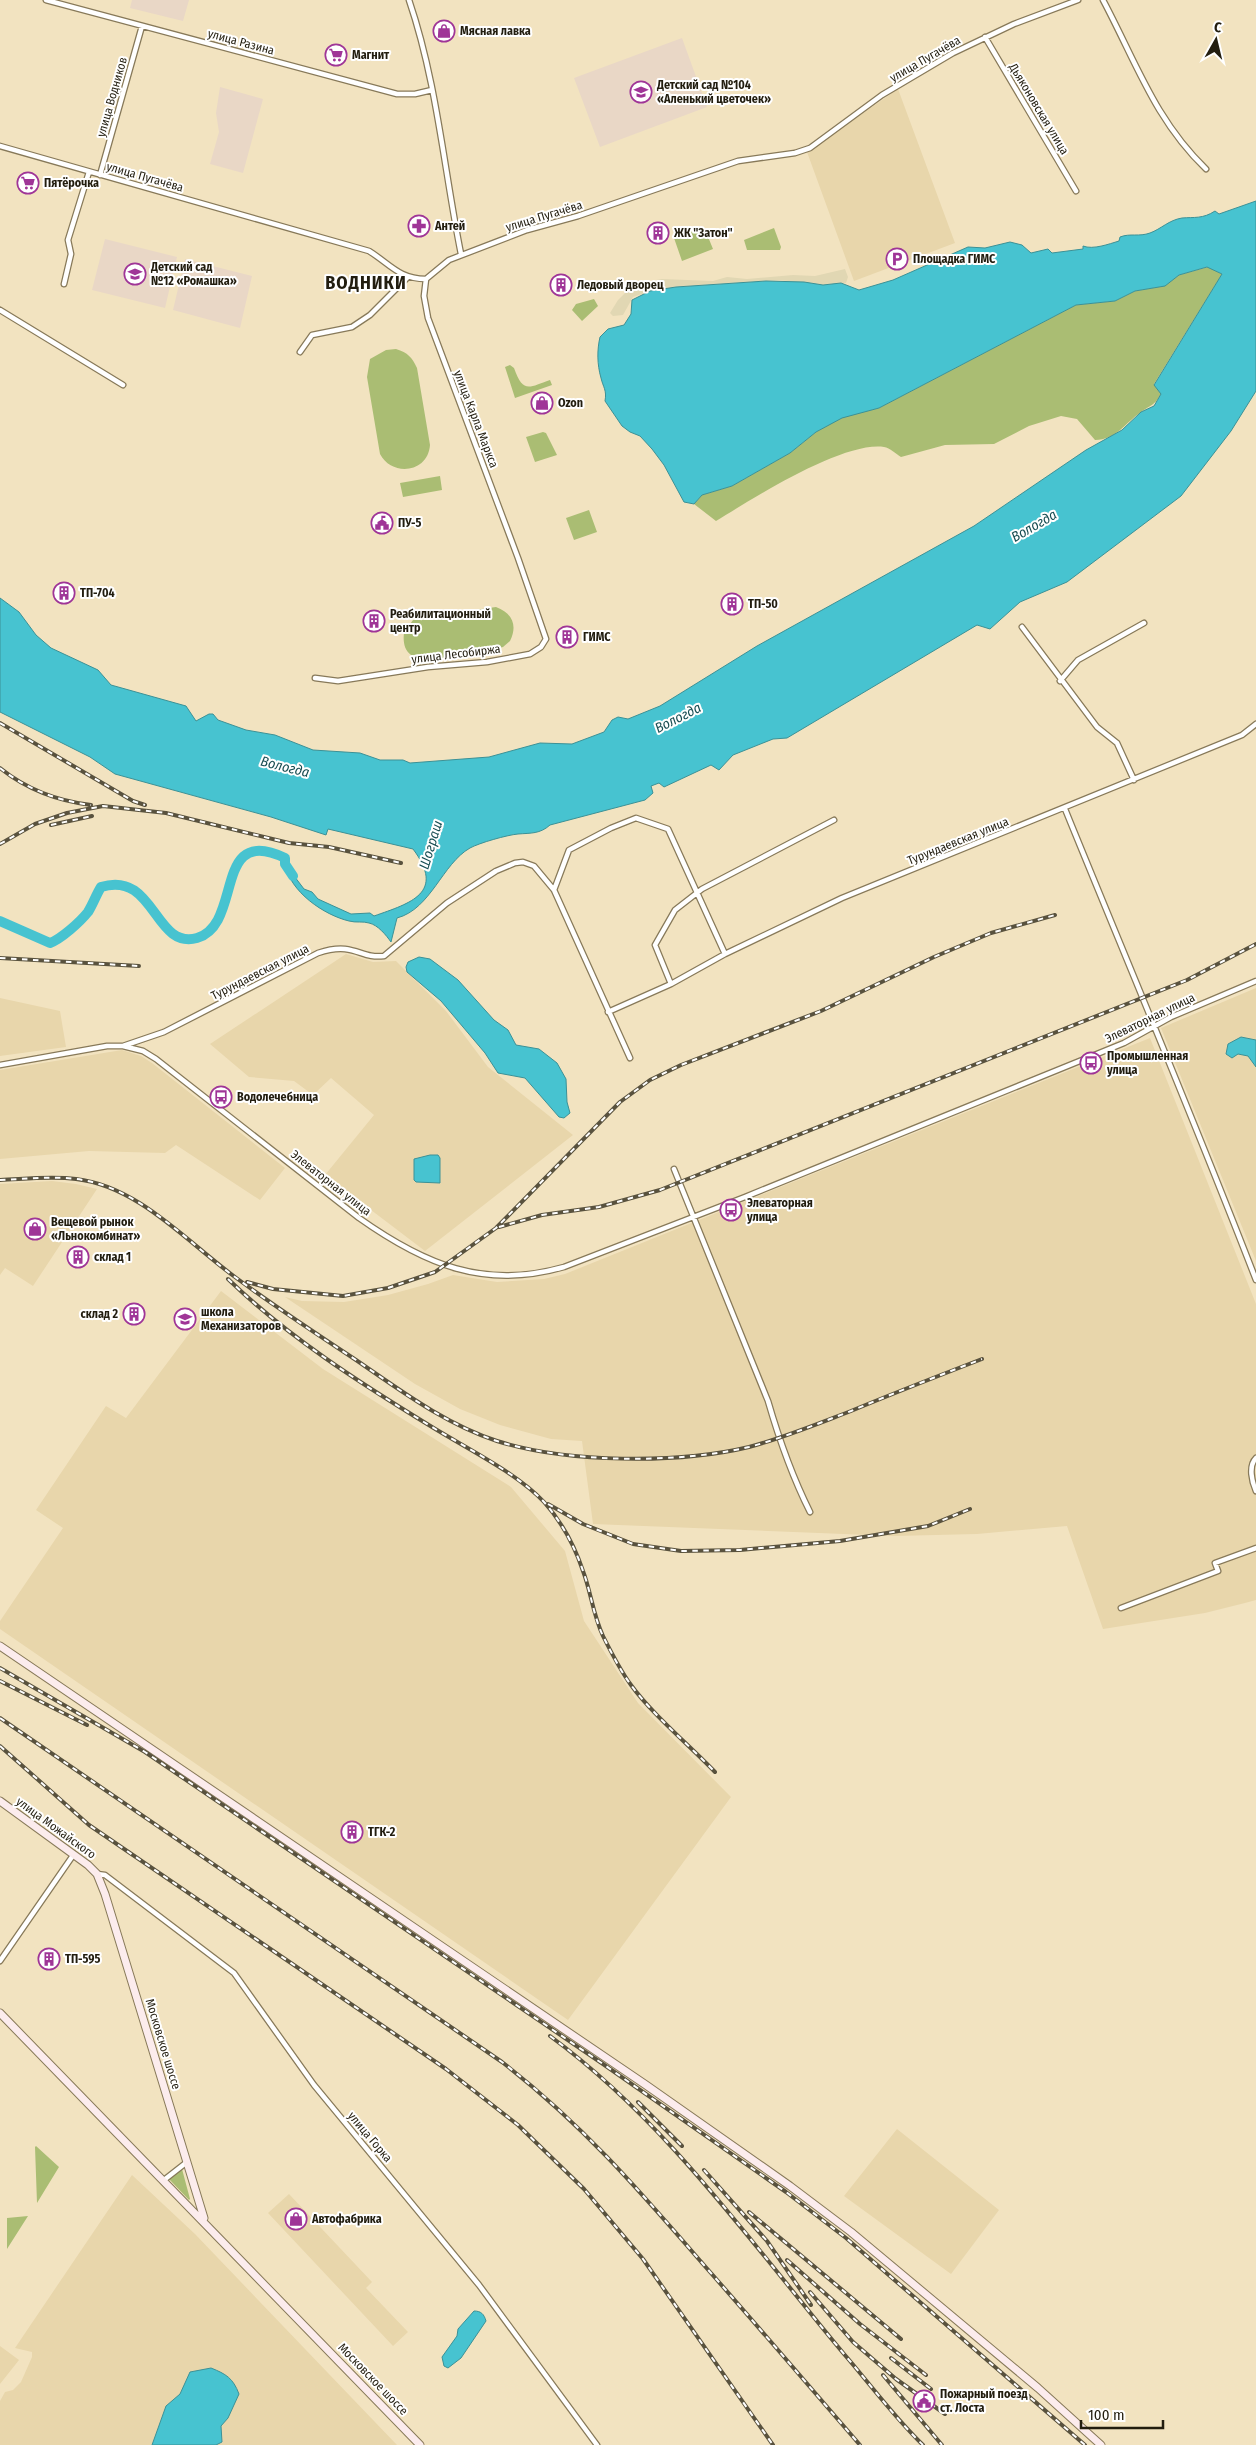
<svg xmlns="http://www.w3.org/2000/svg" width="1256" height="2445" font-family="'Fira Sans Condensed',sans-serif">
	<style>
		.built { fill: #e8d6ab }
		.education { fill: #e9d7c6 }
		.green { fill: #aabd73 }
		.sand { fill: #e1d7b3 }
		.water { fill: #47c3d0; stroke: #3c9196 }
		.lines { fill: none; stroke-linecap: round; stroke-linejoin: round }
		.river { stroke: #47c3d0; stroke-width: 10 }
		.street-casing { stroke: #877959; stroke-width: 7 }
		.secondary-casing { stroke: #877959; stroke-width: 9 }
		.street { stroke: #fff; stroke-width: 4.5 }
		.secondary { stroke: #fceced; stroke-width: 7 }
		.rail-casing { stroke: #59523e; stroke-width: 4 }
		.rail { stroke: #fff; stroke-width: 2; stroke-dasharray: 5.5; stroke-linecap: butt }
		.labels { text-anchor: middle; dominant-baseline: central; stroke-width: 4; stroke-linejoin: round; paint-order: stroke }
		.poi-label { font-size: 12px; font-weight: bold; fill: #221d0f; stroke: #fff; text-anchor: start }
		.street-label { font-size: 12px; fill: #221d0f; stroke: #fff }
		.water-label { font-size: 14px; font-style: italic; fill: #194e53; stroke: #fff }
		.district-label { font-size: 18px; font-weight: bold; letter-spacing: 1px; fill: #221d0f; stroke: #fff }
	</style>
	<rect width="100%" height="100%" fill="#f2e3c0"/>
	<path class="built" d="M 898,89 L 955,243 L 854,281 L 807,152 Z
		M 346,954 L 373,962 L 396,961 L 446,1011 L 488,1067 L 573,1135 L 425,1251 L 325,1175 L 374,1115 L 331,1078 L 313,1095 L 294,1081 L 249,1077 L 210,1044 Z
		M 1256,988 L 1256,1261 L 1161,1028 Z
		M 0,998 L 60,1011 L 66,1047 L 0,1056 Z
		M 1150,1038 L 1256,1304 L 1256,1463 L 1254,1465 L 1256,1475 L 1256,1600 L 1245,1603 L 1205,1613 L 1103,1629 L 1067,1526 L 977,1534 L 894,1536 L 593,1524 L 582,1441 L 551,1439 L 500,1425 L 460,1409 L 415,1384 L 285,1297 L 302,1301 L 344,1302 L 388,1295 L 428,1284 L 453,1275 L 497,1282 L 544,1279 L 565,1274 Z
		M 122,1050 L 141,1056 L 152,1063 L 285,1168 L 260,1200 L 176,1145 L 165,1153 L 89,1151 L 0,1159 L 0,1070 Z
		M 52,1181 L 76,1184 L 97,1189 L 33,1286 L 5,1268 L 0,1275 L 0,1184 Z
		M 221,1291 L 323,1369 L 511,1487 L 565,1551 L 584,1621 L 638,1703 L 731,1797 L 568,2020 L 0,1629 L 0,1621 L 63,1528 L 36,1510 L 106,1406 L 126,1418 Z
		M 897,2129 L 999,2210 L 951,2274 L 844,2196 Z
		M 132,2175 L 195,2234 L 397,2445 L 0,2445 L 0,2401 L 5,2392 L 13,2390 L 21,2382 L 32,2357 L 32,2352 L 15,2348 Z
		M 289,2194 L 372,2282 L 366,2288 L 408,2332 L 393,2346 L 268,2213 Z
		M 0,2346 L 19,2360 L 0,2384 Z"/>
	<path class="education" d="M 132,0 L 189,0 L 183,21 L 130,8 Z
		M 682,38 L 707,107 L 600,147 L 574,78 Z
		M 220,87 L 263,99 L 243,173 L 210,164 L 219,132 L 216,113 Z
		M 105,239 L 177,257 L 165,308 L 92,290 Z
		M 185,259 L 252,276 L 240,328 L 173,310 Z"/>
	<path class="green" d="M 704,227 L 713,249 L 682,261 L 674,238 Z
		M 774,228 L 781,247 L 780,250 L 747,250 L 744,240 Z
		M 1208,267 L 1222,274 L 1154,384 L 1161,394 C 1154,406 1152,404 1141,412 C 1125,423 1116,440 1095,440 L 1077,419 L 1061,416 L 1029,426 L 994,444 L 945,445 L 901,457 C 896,454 890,448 884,447 C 843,441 752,499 716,521 L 694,504 L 702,495 L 732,486 L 790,453 L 816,432 L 842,417 L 879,408 L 1076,305 L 1115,301 L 1135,291 L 1164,286 L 1179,275 Z
		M 594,299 L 598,306 L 582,321 L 572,310 L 576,304 Z
		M 396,349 C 408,353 412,357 417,368 L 430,445 C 428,473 392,477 380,454 L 367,377 L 370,359 L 386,350 Z
		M 510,365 L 514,368 C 523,393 528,388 550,380 L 552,385 L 515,398 L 505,367 Z
		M 543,432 L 546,433 L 557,455 L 535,462 L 526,437 Z
		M 440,476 L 442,490 L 403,497 L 400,483 Z
		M 589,510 L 597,532 L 574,540 L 566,518 Z
		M 496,607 C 512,613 518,625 510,641 L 503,647 C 486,652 425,666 411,655 C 404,650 403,641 404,633 L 413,620 L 424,617 Z
		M 36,2146 L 59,2167 L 37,2203 L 35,2147 Z
		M 182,2169 L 190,2199 L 189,2200 L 169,2179 Z
		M 28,2216 L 7,2249 L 7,2218 Z"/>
	<path class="sand" d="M 845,269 L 848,277 L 846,283 L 820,285 L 780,280 L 674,287 L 650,291 L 633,297 L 623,315 L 613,316 L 610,313 L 618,300 L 625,293 L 645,282 L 662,279 L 713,281 L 727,277 L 747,279 L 793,275 L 815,276 Z"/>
	<path class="water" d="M 1256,201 L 1256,391 L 1231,431 L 1181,496 L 1067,582 L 1020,602 L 990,629 L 977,625 L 787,738 L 773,739 L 733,755 L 719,770 L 711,765 L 664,787 L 659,783 L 651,786 L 653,793 L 645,800 L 550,825 C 540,834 531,833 518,834 C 507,835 479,843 470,848 C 442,864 431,909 397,918 L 391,942 C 386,935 378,925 369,923 C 363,921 356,923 349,921 C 324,915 290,892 285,864 L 304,889 L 312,892 L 318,899 L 351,914 L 370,913 L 374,916 C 411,903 446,893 413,849 L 328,829 L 326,835 L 271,817 L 115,774 L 90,757 L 0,712 L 0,598 L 19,612 L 36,635 L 51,648 L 98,670 L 111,685 L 186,706 L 196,721 L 209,714 L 213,714 L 218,720 L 246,730 L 275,735 L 313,750 L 360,753 L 380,760 L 403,760 L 410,763 L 489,757 L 540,743 L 572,744 L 604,732 L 612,720 L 618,717 L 628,719 L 660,706 L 757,646 L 974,526 L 1086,450 L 1122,430 L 1141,412 L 1154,406 L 1161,394 L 1154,385 L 1222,274 L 1207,267 L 1179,275 L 1165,286 L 1135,291 L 1115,301 L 1076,305 L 879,408 L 842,418 L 816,432 L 790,453 L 732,486 L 702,495 L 694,504 L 684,502 L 664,465 L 652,449 L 640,436 L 630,432 L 622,426 L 605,401 C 607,390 603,387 601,378 C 597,364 597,350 600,337 L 608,329 L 624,325 L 631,314 L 632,300 L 650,291 L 676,287 L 766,281 L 804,282 L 823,285 L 841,283 L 859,290 L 893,280 L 968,247 L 985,248 L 1010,242 L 1022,245 L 1031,253 L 1048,249 L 1052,253 L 1083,249 L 1083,246 C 1093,250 1109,244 1119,241 L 1120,237 C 1130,233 1139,237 1150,233 C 1161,229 1169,220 1182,218 C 1194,217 1203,219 1215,211 L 1219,214 Z
		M 419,957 L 430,959 L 458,980 L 494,1020 L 508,1030 L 516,1045 L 539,1049 L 557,1063 L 566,1079 L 567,1102 L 570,1113 L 564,1118 L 559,1117 L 525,1078 L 498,1073 L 485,1053 L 441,1001 L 407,972 L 406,967 L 408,962 Z
		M 1241,1037 L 1256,1040 L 1256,1067 L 1248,1056 L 1238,1054 L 1232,1058 L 1226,1054 L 1228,1044 Z
		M 430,1155 L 438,1155 L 440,1158 L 440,1183 L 416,1182 L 414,1180 L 414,1159 Z
		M 474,2311 C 481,2311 484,2314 486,2321 L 461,2358 L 448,2368 L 444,2366 L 442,2357 L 457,2336 L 458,2329 Z
		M 211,2368 C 226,2374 233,2378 239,2394 L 228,2418 L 221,2426 L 222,2442 L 216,2445 L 152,2445 L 166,2406 L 180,2394 L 190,2372 Z"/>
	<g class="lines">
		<path class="river" d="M 0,921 L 50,943 C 61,939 80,922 88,912 C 93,904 96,895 101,887 C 155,870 154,950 197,938 C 244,924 212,823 285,858 L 285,864 L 293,876"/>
		<g class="street-casing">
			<path id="street" d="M 46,0 L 397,94 L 415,94 L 432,90
				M 409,0 C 437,82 444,170 461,254
				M 1103,0 C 1136,62 1155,120 1206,169
				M 985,37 L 1076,191
				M 0,146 L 369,251 C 390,264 399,279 426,279 L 449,260 L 527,230 L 578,216 L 738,161 L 795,153 L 810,148 L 882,95 L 953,53 L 1014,24 L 1078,0
				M 100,175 L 142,26
				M 64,284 L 71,254 L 68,240 L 89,172
				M 0,310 L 123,385
				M 300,352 L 312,335 L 352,327 L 370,315 L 408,277
				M 1022,627 L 1097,727 L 1117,743 L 1134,780
				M 315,678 L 338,681 L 428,667 L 487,662 L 530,654 L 541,647 L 546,639 L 518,558 L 428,318 L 424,296 L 426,279
				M 1060,681 L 1078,660 L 1144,623
				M 1065,809 C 1129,966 1195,1122 1256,1280
				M 554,890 L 569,850 L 611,828 L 636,818 L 668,829 L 725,954
				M 671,984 L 655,945 L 675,910 L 702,889 L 834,820
				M 608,1012 L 671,984 L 725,954 L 842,898 L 1242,735 L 1256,724
				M 123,1046 L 143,1051 L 156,1059 L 359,1218 C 424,1264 484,1290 564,1267 L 745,1197 L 1124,1043 L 1171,1017 L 1256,981
				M 0,1065 L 107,1046 L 123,1046 L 164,1032 L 318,953 C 327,950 335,948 345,949 C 361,951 367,958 384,956 L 447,903 L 496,871 L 515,863 L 523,862 L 534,866 L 554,890 L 630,1058
				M 674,1169 L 768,1401 C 779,1439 792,1476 810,1512
				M 1256,1458 C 1248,1466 1252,1482 1256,1491
				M 1121,1608 L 1218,1571 L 1215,1563 L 1256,1548
				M 97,1874 L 105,1875 L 234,1973 L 314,2085 L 479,2285 L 597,2445
				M 0,1961 L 74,1854
				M 164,2180 L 187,2162"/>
		</g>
		<g class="secondary-casing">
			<path id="secondary" d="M 0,1646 L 646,2085 L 790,2186 L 851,2232 L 1038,2388 L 1101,2445
				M 0,1801 L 88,1865 L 97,1874 L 105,1894 L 204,2218
				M 0,2013 L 420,2445"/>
		</g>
		<use href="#street" class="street"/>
		<use href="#secondary" class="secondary"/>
		<g class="rail-casing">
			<path id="rail" d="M 0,723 L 133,801 L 145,805
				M 0,768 C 26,789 58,801 91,805
				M 51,825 L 92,816
				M 0,844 L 35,824 L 67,813 L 103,806 L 166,813 L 289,843 L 329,847 L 401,863
				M 0,958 L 139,966
				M 0,1180 C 25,1179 50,1176 76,1179 C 138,1186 187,1242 235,1277 C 274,1306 315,1333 356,1360 C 400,1390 445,1424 497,1441 C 566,1463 678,1464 749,1447 C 783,1438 817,1424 851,1411 C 894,1393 938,1376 982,1359
				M 499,1227 L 542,1215 L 599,1207 L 660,1190 L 1187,980 L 1256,944
				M 228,1279 C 288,1337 360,1383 432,1427 C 466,1448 517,1473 544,1502 C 561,1521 575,1547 583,1571 C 591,1592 593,1615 603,1636 C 611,1652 620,1670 631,1685 C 652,1714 689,1745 715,1772
				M 247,1282 L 273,1289 L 343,1296 L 388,1288 L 435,1272 L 496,1228 L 620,1102 L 650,1080 L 681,1065 L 821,1011 L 934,957 L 991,933 L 1055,915
				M 548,1504 L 583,1524 L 633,1544 L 681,1551 L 740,1550 L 840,1541 L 928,1526 L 970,1509
				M 0,1668 L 145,1752 L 603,2064 L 786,2192 L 846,2238 L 1085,2445
				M 0,1681 L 87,1725
				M 0,1718 L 502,2062 C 582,2124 638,2189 703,2264 C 756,2324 808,2385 860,2445
				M 0,1746 L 89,1825 L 446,2069 L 518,2125 L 584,2189 L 643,2259 L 773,2445
				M 550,2036 C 667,2122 752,2244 844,2354 C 870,2384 894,2417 923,2445
				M 638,2102 L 682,2146
				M 704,2170 L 767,2241 L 811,2305
				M 749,2212 L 901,2339
				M 787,2260 L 860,2324 L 926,2375
				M 810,2292 L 853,2342 L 896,2379 L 945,2414
				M 891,2358 L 931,2389
				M 883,2375 L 942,2445"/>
		</g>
		<use href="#rail" class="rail"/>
	</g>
	<defs>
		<g id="shop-ring" transform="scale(1.125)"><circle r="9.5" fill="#fff" stroke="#9f3597" stroke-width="1.5"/><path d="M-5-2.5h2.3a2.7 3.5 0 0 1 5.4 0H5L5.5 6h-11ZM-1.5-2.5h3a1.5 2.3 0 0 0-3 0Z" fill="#9f3597"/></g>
		<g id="supermarket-ring" transform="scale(1.125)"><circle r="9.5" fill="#fff" stroke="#9f3597" stroke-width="1.5"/><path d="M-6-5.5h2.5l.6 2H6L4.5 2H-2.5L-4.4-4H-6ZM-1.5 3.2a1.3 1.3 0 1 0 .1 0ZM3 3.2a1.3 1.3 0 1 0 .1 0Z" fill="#9f3597"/></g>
		<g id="school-ring" transform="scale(1.125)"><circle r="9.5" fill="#fff" stroke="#9f3597" stroke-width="1.5"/><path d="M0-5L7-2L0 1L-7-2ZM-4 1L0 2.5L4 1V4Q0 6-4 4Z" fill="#9f3597"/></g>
		<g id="pharmacy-ring" transform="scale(1.125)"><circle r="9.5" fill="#fff" stroke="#9f3597" stroke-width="1.5"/><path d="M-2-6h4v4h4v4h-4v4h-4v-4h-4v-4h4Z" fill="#9f3597"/></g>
		<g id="building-ring" transform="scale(1.125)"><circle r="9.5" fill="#fff" stroke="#9f3597" stroke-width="1.5"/><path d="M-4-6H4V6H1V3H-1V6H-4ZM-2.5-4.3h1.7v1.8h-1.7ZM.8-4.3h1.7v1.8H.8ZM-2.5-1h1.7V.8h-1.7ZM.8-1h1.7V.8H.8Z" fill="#9f3597"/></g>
		<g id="parking-ring" transform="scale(1.125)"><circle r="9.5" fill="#fff" stroke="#9f3597" stroke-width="1.5"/><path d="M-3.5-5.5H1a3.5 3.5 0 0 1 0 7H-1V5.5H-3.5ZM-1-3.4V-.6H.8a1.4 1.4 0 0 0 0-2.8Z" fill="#9f3597"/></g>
		<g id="civic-ring" transform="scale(1.125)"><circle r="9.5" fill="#fff" stroke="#9f3597" stroke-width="1.5"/><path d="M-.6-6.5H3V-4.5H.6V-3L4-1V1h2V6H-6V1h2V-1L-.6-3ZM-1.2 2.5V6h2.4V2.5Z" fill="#9f3597"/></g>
		<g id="bus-ring" transform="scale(1.125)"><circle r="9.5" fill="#fff" stroke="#9f3597" stroke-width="1.5"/><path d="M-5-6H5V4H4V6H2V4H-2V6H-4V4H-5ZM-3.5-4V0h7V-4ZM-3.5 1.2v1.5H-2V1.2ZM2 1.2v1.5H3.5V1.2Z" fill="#9f3597"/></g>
	</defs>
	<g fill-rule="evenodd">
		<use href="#shop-ring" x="444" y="31"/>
		<use href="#supermarket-ring" x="336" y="55"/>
		<use href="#school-ring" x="641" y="92"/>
		<use href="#supermarket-ring" x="28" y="183"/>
		<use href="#pharmacy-ring" x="419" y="226"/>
		<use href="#building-ring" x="658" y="233"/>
		<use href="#parking-ring" x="897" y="259"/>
		<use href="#school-ring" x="135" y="274"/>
		<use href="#building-ring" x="561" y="285"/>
		<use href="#shop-ring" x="542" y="403"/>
		<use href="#civic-ring" x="382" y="523"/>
		<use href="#building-ring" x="64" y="593"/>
		<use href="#building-ring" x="732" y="604"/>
		<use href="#building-ring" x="374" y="621"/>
		<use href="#building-ring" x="567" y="637"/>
		<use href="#bus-ring" x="1091" y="1063"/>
		<use href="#bus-ring" x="221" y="1097"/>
		<use href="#bus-ring" x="731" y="1210"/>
		<use href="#shop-ring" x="35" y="1229"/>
		<use href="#building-ring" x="78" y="1257"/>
		<use href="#building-ring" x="134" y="1314"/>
		<use href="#school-ring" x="185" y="1319"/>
		<use href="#building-ring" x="352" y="1832"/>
		<use href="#building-ring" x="49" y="1959"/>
		<use href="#shop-ring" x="296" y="2219"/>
		<use href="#civic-ring" x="924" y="2401"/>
	</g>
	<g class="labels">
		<g class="poi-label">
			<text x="460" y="31">Мясная лавка</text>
			<text x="352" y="55">Магнит</text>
			<text x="657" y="85">Детский сад №104<tspan x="657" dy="14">«Аленький цветочек»</tspan></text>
			<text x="44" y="183">Пятёрочка</text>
			<text x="435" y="226">Антей</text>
			<text x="674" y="233">ЖК "Затон"</text>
			<text x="913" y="259">Площадка ГИМС</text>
			<text x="151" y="267">Детский сад<tspan x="151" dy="14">№12 «Ромашка»</tspan></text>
			<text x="577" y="285">Ледовый дворец</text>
			<text x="558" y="403">Ozon</text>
			<text x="398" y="523">ПУ-5</text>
			<text x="80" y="593">ТП-704</text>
			<text x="748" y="604">ТП-50</text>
			<text x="390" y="614">Реабилитационный<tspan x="390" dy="14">центр</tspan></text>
			<text x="583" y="637">ГИМС</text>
			<text x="1107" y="1056">Промышленная<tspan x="1107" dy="14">улица</tspan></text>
			<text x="237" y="1097">Водолечебница</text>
			<text x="747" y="1203">Элеваторная<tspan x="747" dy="14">улица</tspan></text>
			<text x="51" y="1222">Вещевой рынок<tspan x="51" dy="14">«Льнокомбинат»</tspan></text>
			<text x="94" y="1257">склад 1</text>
			<text x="201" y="1312">школа<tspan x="201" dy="14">Механизаторов</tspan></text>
			<text x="118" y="1314" text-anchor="end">склад 2</text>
			<text x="368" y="1832">ТГК-2</text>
			<text x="65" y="1959">ТП-595</text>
			<text x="312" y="2219">Автофабрика</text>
			<text x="940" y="2394">Пожарный поезд<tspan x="940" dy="14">ст. Лоста</tspan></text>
		</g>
		<g class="street-label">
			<text transform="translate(241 42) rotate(15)">улица Разина</text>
			<text transform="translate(925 59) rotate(-30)">улица Пугачёва</text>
			<text transform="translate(112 97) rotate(-74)">улица Водников</text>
			<text transform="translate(1039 109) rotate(59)">Дьяконовская улица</text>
			<text transform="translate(145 177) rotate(16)">улица Пугачёва</text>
			<text transform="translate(544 216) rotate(-17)">улица Пугачёва</text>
			<text transform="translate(476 419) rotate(69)">улица Карла Маркса</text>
			<text transform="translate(456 654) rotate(-7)">улица Лесобиржа</text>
			<text transform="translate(958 841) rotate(-22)">Турундаевская улица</text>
			<text transform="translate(260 972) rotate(-27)">Турундаевская улица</text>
			<text transform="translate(1150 1018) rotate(-26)">Элеваторная улица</text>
			<text transform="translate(331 1183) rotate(38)">Элеваторная улица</text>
			<text transform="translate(56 1828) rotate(36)">улица Можайского</text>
			<text transform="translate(163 2044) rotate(73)">Московское шоссе</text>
			<text transform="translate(370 2137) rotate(50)">улица Горка</text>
			<text transform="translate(373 2379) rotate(46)">Московское шоссе</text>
		</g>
		<g class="water-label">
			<text transform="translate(1034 526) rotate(-30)">Вологда</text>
			<text transform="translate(678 718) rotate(-27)">Вологда</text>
			<text transform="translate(285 767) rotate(14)">Вологда</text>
			<text transform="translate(431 845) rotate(-73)">Шограш</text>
		</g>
		<g class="district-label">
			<text x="366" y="283">ВОДНИКИ</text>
		</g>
	</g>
	<g transform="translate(1216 40) rotate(8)" stroke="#ffffff" stroke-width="4" paint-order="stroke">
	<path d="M0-4L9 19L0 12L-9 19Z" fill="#221d0f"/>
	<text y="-8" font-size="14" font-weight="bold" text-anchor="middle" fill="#221d0f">С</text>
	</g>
	<path d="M1081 2420v8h82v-8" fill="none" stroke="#221d0f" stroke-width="2.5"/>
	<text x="1088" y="2420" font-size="15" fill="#221d0f" stroke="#ffffff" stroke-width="4" paint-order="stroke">100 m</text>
</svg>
